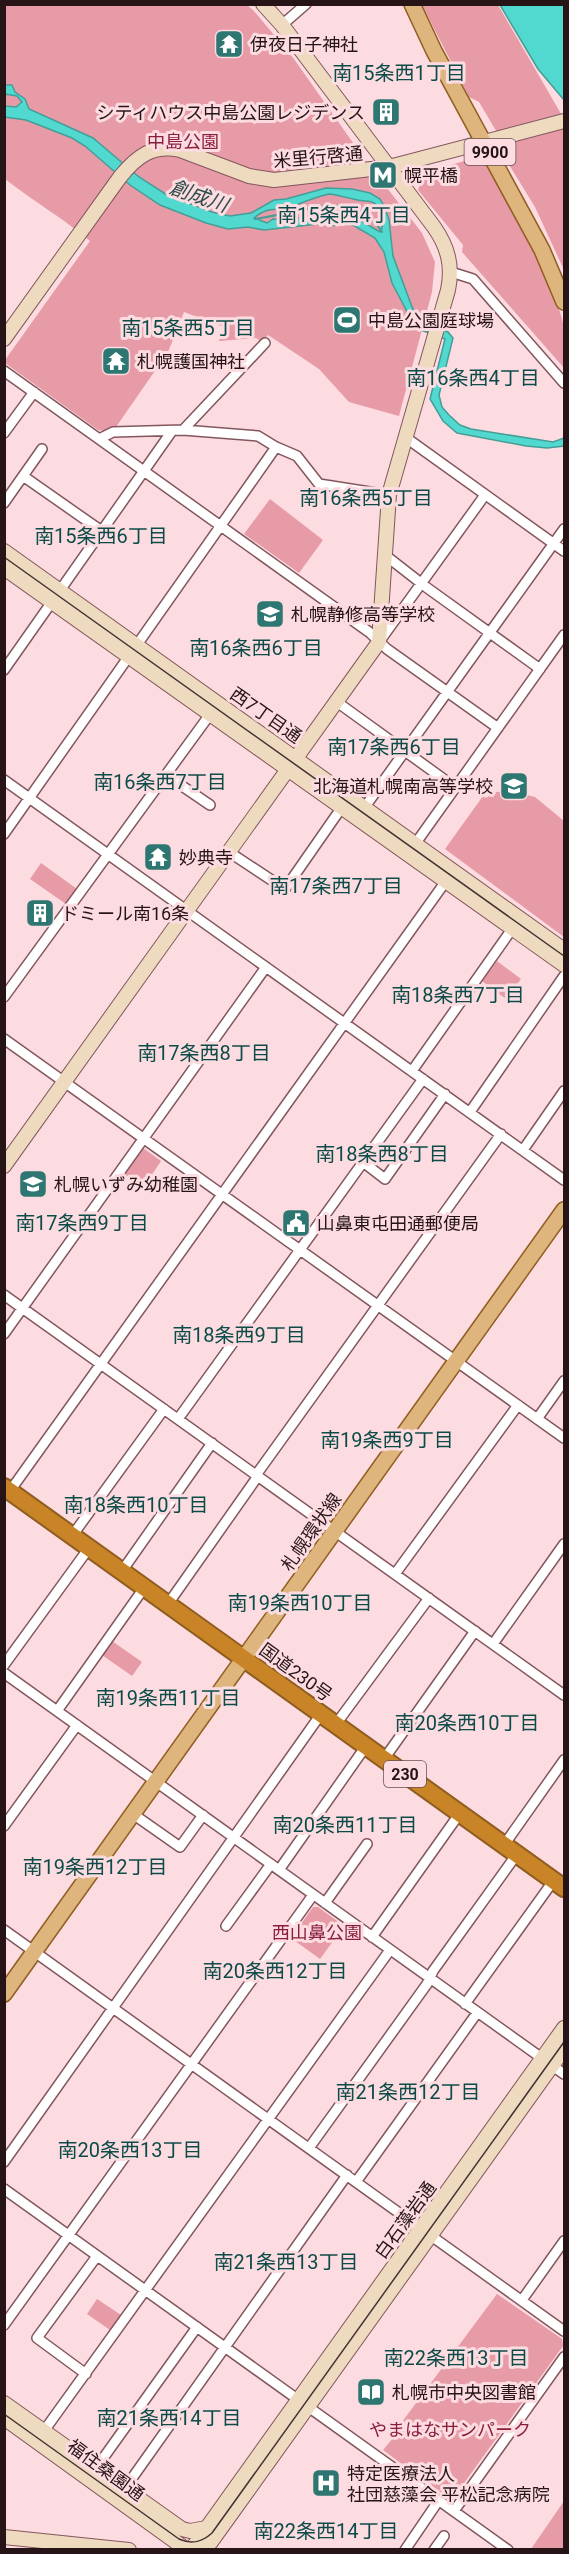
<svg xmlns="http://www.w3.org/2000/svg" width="569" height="2554" font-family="Roboto,'Noto Sans JP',sans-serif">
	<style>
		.green { fill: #e69ba7 }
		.water { fill: #51d9d0; stroke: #449e98; stroke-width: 1.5; fill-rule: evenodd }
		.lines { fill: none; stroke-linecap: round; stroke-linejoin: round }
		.stream { stroke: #449e98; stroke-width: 2 }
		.street-casing { stroke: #83565d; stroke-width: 12 }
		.secondary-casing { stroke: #83565d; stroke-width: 16 }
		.primary-casing { stroke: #8f5d21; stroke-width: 18 }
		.highway-casing { stroke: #8f5d21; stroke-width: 20 }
		.street { stroke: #fff; stroke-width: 9 }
		.secondary { stroke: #eedabe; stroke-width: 14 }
		.primary { stroke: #deb57d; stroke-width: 15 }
		.highway { stroke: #c88426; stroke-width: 16 }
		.tram { stroke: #463135; stroke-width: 1.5 }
		.labels { text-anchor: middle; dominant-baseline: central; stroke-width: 6; stroke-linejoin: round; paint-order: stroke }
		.shield { fill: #fcdce0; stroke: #665053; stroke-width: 1.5 }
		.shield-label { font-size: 16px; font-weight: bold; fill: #261417 }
		.poi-label { font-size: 18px; fill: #261417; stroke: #fcdce0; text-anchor: start }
		.park-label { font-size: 18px; fill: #891f3d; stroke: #fcdce0 }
		.street-label { font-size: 18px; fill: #261417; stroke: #fcdce0 }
		.neighbourhood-label { font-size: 20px; fill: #0c4b47; stroke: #fcdce0 }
		.water-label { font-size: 20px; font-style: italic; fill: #2f4d4a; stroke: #fcdce0 }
	</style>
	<rect width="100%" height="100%" fill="#fcdce0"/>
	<path class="green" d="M 5,5 L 247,5 L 254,11 L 294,59 L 363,157 L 422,233 L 435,262 L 432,292 L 399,416 L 349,402 L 319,369 L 268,335 L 262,342 L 256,338 L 219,341 L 224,327 L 184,312 L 168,352 L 116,427 L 110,432 L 98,430 L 5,363 L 5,360 L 90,241 C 63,218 33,201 5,179 Z
		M 422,5 L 498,5 L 564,119 L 564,270 L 535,207 L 505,158 L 508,151 L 479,102 L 469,97 Z
		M 464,161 L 486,164 C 515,215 551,269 564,327 C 567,339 564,355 564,368 L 462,252 L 463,245 L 418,190 L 424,173 Z
		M 270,499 L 323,540 L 299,573 L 244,534 Z
		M 510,791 L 535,797 L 564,821 L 564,937 L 445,849 L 483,796 L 486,798 L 496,792 Z
		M 41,863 L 77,889 L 66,904 L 30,879 Z
		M 497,961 L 521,979 L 506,999 L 482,981 Z
		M 143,1148 L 161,1161 L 143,1188 L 124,1175 Z
		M 112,1641 L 142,1662 L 132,1676 L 102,1655 Z
		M 313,1907 L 318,1907 L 344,1926 L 320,1959 L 291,1938 Z
		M 497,2294 L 562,2339 L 563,2346 L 454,2497 L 449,2499 L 383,2450 L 397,2433 L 396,2430 Z
		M 97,2299 L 121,2315 L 110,2330 L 87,2314 Z
		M 564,2501 L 564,2549 L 531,2549 Z"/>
	<path class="water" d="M 500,5 L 564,5 L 564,100 L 538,69 Z
		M 5,85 L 12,85 L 15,92 L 25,99 L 29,109 L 93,138 L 139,177 L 167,195 L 212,212 L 230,216 L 251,213 L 274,200 L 286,199 L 326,188 L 352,189 L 370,193 L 380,199 L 385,208 L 389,220 L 393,256 L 414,312 L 423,323 L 448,332 L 453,338 L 439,395 L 442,407 L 449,415 L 460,425 L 471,429 L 553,442 L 564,438 L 564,446 L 547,448 L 526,446 L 457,433 L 443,421 L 430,399 L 445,339 L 421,330 L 412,321 L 392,283 L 384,252 L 375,238 L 353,225 L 344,223 L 332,226 L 327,223 L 264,230 L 248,227 L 228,229 L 206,223 L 160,205 L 130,185 L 85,146 L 72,138 L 26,120 L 5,117 L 4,106 L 16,107 L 22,102 L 17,96 L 5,94 ZM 329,194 C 338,195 345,197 353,199 C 370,204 376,195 381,218 C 383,224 383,227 380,232 L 356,218 L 338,219 L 325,214 L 286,220 L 273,219 L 267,223 L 254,218 C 269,205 275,212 291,207 C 304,202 315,197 329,194 Z"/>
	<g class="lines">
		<path class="stream" d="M 255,219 C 280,216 337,198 359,209 C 369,214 376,223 382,232"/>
		<g class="street-casing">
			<path id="street" d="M 282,25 L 306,4
				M 451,272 L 473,279 L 564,383
				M 4,371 L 369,632 L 387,649 L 498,728
				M 183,430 L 265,343
				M 4,433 L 34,392
				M 405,437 L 564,551
				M 99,439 L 113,432 L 183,430 L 258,436 L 276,447 L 297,456 L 319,484 L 389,495
				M 23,476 L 103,532
				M 4,503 L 42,449
				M 385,555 L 426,587 L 540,669
				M 379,642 L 485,495
				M 4,670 L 172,431
				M 337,702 L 456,788
				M 166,775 L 210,805
				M 4,780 L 564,1180
				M 362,811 L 564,529
				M 4,834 L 276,447
				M 413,847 L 564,635
				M 229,852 L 285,889 L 342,807
				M 4,997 L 211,713
				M 4,1039 L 564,1438
				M 412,1071 L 512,929
				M 470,1112 L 564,976
				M 523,1150 L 564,1091
				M 363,1162 L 385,1179 L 445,1094
				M 4,1295 L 564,1695
				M 4,1334 L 266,967
				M 178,1419 L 423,1079
				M 537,1419 L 564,1381
				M 256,1475 L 501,1134
				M 10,1491 L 446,881
				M 72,1536 L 164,1409
				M 122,1571 L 212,1443
				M 395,1574 L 518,1405
				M 168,1604 L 258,1476
				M 493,1644 L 564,1544
				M 4,1665 L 89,1548
				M 4,1673 L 564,2074
				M 57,1711 L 144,1588
				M 336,1724 L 429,1598
				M 384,1759 L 475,1631
				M 133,1814 L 180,1847 L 203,1815
				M 4,1826 L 77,1725
				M 504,1845 L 564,1760
				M 279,1870 L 366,1746
				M 325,1903 L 367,1844
				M 226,1926 L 271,1864
				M 4,1930 L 564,2331
				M 372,1937 L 460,1813
				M 465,2004 L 554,1880
				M 309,2148 L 427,1984 L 433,1971 L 517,1854
				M 4,2162 L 321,1714
				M 356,2182 L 477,2013
				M 4,2189 L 508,2550
				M 522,2300 L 564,2241
				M 4,2325 L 313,1895
				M 86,2374 L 37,2338 L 97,2256
				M 41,2435 L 390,1950
				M 94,2471 L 197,2327
				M 123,2491 L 347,2175
				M 454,2511 L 564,2357
				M 405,2550 L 439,2500
				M 434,2550 L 444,2536"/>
		</g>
		<g class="secondary-casing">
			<path id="secondary" d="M 4,339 L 120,177 C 137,156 153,144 180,150 L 249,176 L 274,180 L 389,167 L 564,121
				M 4,551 L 564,950
				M 4,568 L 564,965
				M 4,1166 L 379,642 L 389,495 L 448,290 C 453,266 448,247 434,227 L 282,25 L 263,4
				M 4,2403 L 182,2529 L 190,2531 L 206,2528
				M 4,2418 L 187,2550
				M 4,2537 L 129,2550
				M 191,2550 L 564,2028
				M 200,2550 L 211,2542 L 216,2535 L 564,2049"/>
		</g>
		<g class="primary-casing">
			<path id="primary" d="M 412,4 L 434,51 L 542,250 L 564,302
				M 4,1994 L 564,1210"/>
		</g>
		<g class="highway-casing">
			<path id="highway" d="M 4,1487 L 564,1888"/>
		</g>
		<use href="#street" class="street"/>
		<use href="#secondary" class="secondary"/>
		<use href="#primary" class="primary"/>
		<use href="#highway" class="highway"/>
		<path class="tram" d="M 4,557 L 564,956
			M 4,2414 L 179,2539 C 192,2545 202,2542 212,2533 L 564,2042"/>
	</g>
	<defs>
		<g id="temple-square" transform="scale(1.5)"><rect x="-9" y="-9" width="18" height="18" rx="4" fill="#2d7671" stroke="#fcdce0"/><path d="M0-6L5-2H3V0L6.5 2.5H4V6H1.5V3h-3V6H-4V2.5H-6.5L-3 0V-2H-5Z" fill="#fff"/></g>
		<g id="building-square" transform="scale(1.5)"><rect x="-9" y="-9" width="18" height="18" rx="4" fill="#2d7671" stroke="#fcdce0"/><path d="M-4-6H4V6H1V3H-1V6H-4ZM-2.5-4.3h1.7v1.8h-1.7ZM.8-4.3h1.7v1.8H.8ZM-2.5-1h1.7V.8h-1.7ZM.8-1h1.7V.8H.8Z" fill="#fff"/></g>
		<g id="metro-square" transform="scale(1.5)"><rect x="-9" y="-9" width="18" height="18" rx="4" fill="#2d7671" stroke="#fcdce0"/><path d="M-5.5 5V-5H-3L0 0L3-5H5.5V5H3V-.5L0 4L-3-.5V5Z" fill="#fff"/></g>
		<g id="stadium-square" transform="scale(1.5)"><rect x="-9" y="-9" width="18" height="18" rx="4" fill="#2d7671" stroke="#fcdce0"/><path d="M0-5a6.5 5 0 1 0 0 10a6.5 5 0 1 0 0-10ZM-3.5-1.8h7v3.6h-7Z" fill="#fff"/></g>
		<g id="school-square" transform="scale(1.5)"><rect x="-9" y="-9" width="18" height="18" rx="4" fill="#2d7671" stroke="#fcdce0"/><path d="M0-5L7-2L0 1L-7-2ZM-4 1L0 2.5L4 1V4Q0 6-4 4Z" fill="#fff"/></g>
		<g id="civic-square" transform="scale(1.5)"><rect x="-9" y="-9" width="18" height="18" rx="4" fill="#2d7671" stroke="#fcdce0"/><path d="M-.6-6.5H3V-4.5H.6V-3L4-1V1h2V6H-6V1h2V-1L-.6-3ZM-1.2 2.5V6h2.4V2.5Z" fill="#fff"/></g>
		<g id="library-square" transform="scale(1.5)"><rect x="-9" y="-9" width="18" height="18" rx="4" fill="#2d7671" stroke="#fcdce0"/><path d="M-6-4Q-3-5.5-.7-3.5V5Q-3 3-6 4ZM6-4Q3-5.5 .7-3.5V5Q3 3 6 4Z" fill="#fff"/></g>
		<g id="hospital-square" transform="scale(1.5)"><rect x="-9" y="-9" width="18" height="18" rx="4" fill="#2d7671" stroke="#fcdce0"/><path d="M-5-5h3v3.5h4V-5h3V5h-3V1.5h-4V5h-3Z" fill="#fff"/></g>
	</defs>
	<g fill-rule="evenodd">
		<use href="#temple-square" x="229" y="44"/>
		<use href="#building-square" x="386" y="112"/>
		<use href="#metro-square" x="383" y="175"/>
		<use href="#stadium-square" x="347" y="320"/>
		<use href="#temple-square" x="116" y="361"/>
		<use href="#school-square" x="270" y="614"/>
		<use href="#school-square" x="514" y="786"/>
		<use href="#temple-square" x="158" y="857"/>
		<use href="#building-square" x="40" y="913"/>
		<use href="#school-square" x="33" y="1184"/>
		<use href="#civic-square" x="296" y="1223"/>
		<use href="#library-square" x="371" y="2392"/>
		<use href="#hospital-square" x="326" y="2483"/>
	</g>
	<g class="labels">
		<g class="shield">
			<rect x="464.5" y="139" width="51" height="26" rx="4.5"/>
			<rect x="384" y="1761" width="42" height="26" rx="4.5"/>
		</g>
		<g class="shield-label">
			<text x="490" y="152">9900</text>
			<text x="405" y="1774">230</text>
		</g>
		<g class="poi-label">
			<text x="250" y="44">伊夜日子神社</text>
			<text x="365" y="112" text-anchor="end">シティハウス中島公園レジデンス</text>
			<text x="404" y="175">幌平橋</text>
			<text x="368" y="320">中島公園庭球場</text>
			<text x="137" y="361">札幌護国神社</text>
			<text x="291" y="614">札幌静修高等学校</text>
			<text x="493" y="786" text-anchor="end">北海道札幌南高等学校</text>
			<text x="179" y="857">妙典寺</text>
			<text x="61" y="913">ドミール南16条</text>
			<text x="54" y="1184">札幌いずみ幼稚園</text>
			<text x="317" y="1223">山鼻東屯田通郵便局</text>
			<text x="392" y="2392">札幌市中央図書館</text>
			<text x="347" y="2473">特定医療法人<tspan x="347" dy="21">社団慈藻会 平松記念病院</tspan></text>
		</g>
		<g class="park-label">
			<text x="183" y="141">中島公園</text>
			<text x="317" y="1932">西山鼻公園</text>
			<text x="450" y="2429">やまはなサンパーク</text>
		</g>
		<g class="street-label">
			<text transform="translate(318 157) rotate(-5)">米里行啓通</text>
			<text transform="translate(266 715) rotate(35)">西7丁目通</text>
			<text transform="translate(311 1532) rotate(-55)">札幌環状線</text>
			<text transform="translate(296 1672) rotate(36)">国道230号</text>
			<text transform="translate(405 2220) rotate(-54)">白石藻岩通</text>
			<text transform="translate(106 2470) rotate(36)">福住桑園通</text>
		</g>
		<g class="neighbourhood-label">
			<text x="399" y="73">南15条西1丁目</text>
			<text x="344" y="215">南15条西4丁目</text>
			<text x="188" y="328">南15条西5丁目</text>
			<text x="473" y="378">南16条西4丁目</text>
			<text x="366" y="498">南16条西5丁目</text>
			<text x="101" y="536">南15条西6丁目</text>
			<text x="256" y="648">南16条西6丁目</text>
			<text x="394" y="747">南17条西6丁目</text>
			<text x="160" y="782">南16条西7丁目</text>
			<text x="336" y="886">南17条西7丁目</text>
			<text x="458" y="995">南18条西7丁目</text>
			<text x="204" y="1053">南17条西8丁目</text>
			<text x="382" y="1154">南18条西8丁目</text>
			<text x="82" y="1223">南17条西9丁目</text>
			<text x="239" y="1335">南18条西9丁目</text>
			<text x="387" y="1440">南19条西9丁目</text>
			<text x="136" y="1505">南18条西10丁目</text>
			<text x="300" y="1603">南19条西10丁目</text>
			<text x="168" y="1698">南19条西11丁目</text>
			<text x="467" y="1723">南20条西10丁目</text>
			<text x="345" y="1825">南20条西11丁目</text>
			<text x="95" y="1867">南19条西12丁目</text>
			<text x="275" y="1971">南20条西12丁目</text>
			<text x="408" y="2092">南21条西12丁目</text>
			<text x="130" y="2150">南20条西13丁目</text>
			<text x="286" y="2262">南21条西13丁目</text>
			<text x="456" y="2358">南22条西13丁目</text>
			<text x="169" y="2418">南21条西14丁目</text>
			<text x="326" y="2531">南22条西14丁目</text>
		</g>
		<g class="water-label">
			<text transform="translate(199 196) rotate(19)">創成川</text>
		</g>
	</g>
	<rect width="569" height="2554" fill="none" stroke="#261417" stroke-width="12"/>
</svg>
